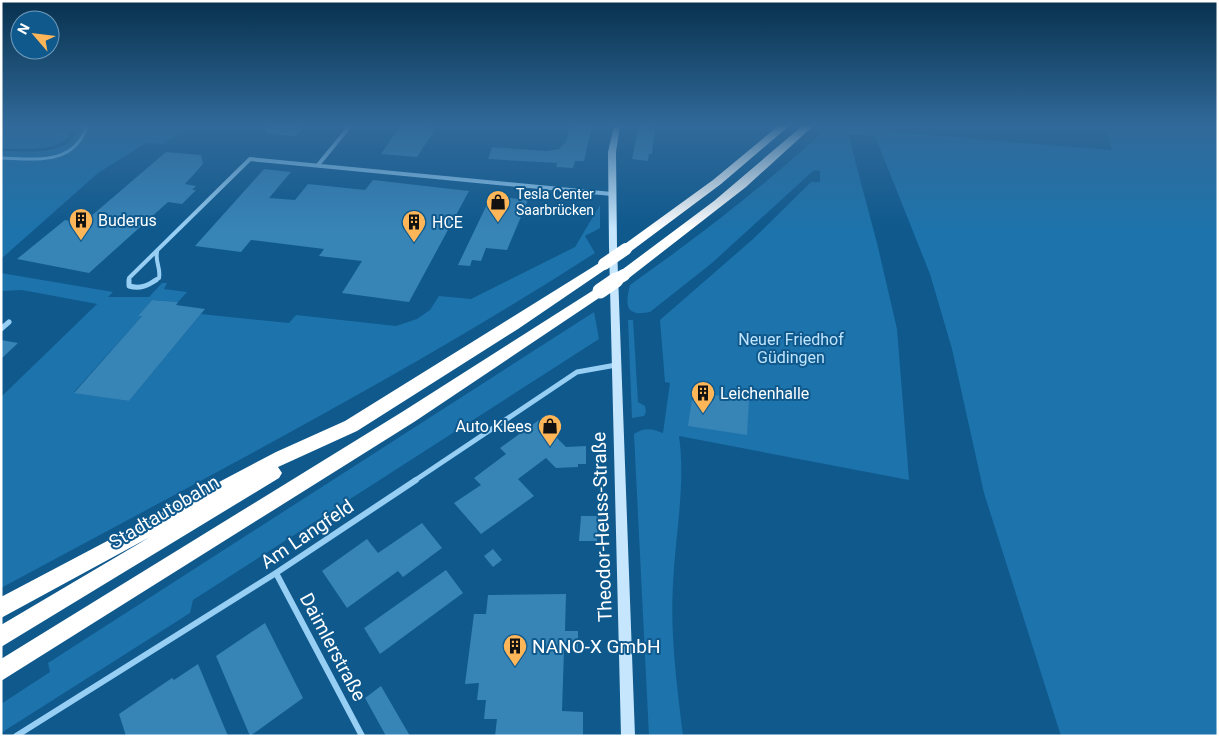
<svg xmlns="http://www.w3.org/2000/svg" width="1219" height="737" font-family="Roboto,sans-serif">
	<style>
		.green { fill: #1d73ab }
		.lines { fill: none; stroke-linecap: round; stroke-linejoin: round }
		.stream { stroke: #88ccf7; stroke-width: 3 }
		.building { fill: #3784b7 }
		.street-far2 { stroke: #97cef3; stroke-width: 4 }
		.street-far1 { stroke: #97cef3; stroke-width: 5 }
		.street { stroke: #97cef3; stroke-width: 6 }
		.secondary { fill: #c6e6fd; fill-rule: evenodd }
		.highway { fill: #fff; fill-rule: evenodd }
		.highway-bridge-far1 { stroke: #fff; stroke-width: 12 }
		.highway-bridge { stroke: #fff; stroke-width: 15 }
		.labels { text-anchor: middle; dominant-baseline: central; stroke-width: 4; stroke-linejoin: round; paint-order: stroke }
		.far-poi-label { font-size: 14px; fill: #fff; stroke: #0f598d; text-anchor: start }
		.poi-label { font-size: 16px; fill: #fff; stroke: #0f598d; text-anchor: start }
		.park-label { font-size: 16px; fill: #bee4fe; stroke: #0f598d }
		.near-street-label { font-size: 19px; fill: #fff; stroke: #0f598d }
		.near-poi-label { font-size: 19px; fill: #fff; stroke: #0f598d; text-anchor: start }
	</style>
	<rect width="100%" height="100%" fill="#0f598d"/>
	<path class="green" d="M 1,126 C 19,126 60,120 69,136 C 56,153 21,148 1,149 Z
		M 74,126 L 187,126 L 163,144 L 146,143 L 98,173 L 1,259 L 1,151 C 26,151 58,156 76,136 Z
		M 829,126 L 889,126 L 889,132 L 1112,150 L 1106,126 L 1218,126 L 1218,736 L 1061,736 L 984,493 L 952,349 L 930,274 L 875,136 L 848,134 L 877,243 L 897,329 L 909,480 L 679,436 C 686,485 675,536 673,584 C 670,635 677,686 683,736 L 649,736 L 634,434 C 646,427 651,429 663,433 L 670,383 L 665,382 L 660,320 L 753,239 L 811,182 L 820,182 L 820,171 L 814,170 L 712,263 L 650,312 C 625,317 625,305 630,285 C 699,236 767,184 829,126 Z
		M 600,205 L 600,228 L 585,236 L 595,253 C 404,376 201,480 1,588 L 1,397 L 97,304 L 22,290 L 1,291 L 1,273 L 113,292 L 108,297 L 149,297 L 162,283 L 167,283 L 164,289 L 187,292 L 178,302 L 152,300 L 139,315 L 142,316 L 74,392 L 129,401 L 201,314 L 289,323 L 296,315 L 396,326 L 417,319 L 430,310 L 439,296 L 471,299 L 575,247 Z
		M 594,312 L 599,339 L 193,600 L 190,613 L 1,733 L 1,704 L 50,672 L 48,663 Z
		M 628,320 L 633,320 L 638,402 L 645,406 L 646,412 L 644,416 L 632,418 Z"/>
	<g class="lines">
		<path class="stream" d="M 1,158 C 35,159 74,166 87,126"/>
	</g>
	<path class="building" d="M 266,126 L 304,126 L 296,136 L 266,133 Z
		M 400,126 L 429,126 L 427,128 L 435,129 L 417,157 L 381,154 Z
		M 570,126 L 592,126 L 584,161 L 575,161 L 573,168 L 556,167 L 557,163 L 488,159 L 492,147 L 547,151 L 559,149 L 566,142 Z
		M 639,126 L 655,126 L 652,154 L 649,154 L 648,161 L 632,159 Z
		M 166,152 L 201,155 L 203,164 L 185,184 L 196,186 L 192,190 L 196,190 L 182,204 L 168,202 L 89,273 L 17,259 L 65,220 L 83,223 Z
		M 264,169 L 291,172 L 269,198 L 295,200 L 308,184 L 365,190 L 373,180 L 469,191 L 409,302 L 342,293 L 362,261 L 319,256 L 324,249 L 251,240 L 241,252 L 195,246 Z
		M 491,196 L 528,200 L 507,250 L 486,248 L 481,261 L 472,260 L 470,266 L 458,265 Z
		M 152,300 L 178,302 L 176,305 L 205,309 L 129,401 L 74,393 L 142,316 L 138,316 Z
		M 1,340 L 18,343 L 1,359 Z
		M 693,392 L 749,400 L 747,435 L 688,426 Z
		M 539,420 L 566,447 L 586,446 L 586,464 L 578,464 L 578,467 L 556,468 L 546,458 L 518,479 L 534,496 L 481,534 L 454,503 L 481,485 L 474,478 L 506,454 L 500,448 Z
		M 581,516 L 598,516 L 597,541 L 579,541 Z
		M 422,523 L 442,548 L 403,577 L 398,571 L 347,608 L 322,571 L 367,539 L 378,553 Z
		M 493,549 L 502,560 L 493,567 L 484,556 Z
		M 446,570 L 463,593 L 380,654 L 364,628 Z
		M 566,594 L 565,631 L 578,631 L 578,651 L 564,650 L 562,711 L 583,712 L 583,736 L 495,736 L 497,719 L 484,719 L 486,700 L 477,700 L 479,683 L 465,684 L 474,614 L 486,614 L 488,595 Z
		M 265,623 L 303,698 L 250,736 L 216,656 Z
		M 198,664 L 228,736 L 126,736 L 119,714 L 172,678 L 174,680 Z
		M 381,686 L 410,736 L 386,736 L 365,698 Z"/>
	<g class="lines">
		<path class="street-far2" d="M 318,165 L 350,126
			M 129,281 L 129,278 L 250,159 L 612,194
			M 154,281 L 159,278 C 161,268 155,262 157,252"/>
		<path class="street-far1" d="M 129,280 L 129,286 C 140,289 147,286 156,280
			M 1,329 L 9,322
			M 414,481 L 577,372 L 616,365"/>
		<path class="street" d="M 276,573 L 362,736
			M 16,736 L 276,573 L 416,480"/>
		<path class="secondary" d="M 614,126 L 620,126 L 616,152 L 617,247 L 635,736 L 621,736 L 609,247 L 608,152 Z"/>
		<path class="highway" d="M 778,126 L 789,126 L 721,184 L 630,252 L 622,252 L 620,249 L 622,246 L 713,180 Z
			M 802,126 L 813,126 L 746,187 L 629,278 L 619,278 L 617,275 L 619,272 L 714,201 Z
			M 604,260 L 610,264 L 609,267 L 518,329 L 357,431 L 278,467 L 282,473 L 279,478 L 1,647 L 1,625 L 150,537 L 1,618 L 1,597 L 276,452 L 345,421 Z
			M 600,286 L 605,288 L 607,291 L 605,294 L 414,422 L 1,681 L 1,659 L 402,412 Z"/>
		<path class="highway-bridge-far1" d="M 604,264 L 626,249
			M 614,281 L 624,275"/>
		<path class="highway-bridge" d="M 600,291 L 616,280"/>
	</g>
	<linearGradient id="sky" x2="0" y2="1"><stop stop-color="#08314e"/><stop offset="0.55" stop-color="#316a9a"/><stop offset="1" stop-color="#316a9a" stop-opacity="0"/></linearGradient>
	<rect width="1219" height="229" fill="url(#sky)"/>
	<defs>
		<g id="shop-pin" transform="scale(1.25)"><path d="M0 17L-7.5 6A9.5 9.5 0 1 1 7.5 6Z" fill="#ffb659" stroke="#0f598d"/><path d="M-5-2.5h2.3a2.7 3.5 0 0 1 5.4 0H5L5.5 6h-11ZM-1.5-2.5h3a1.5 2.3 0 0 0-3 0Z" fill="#111"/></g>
		<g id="building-pin" transform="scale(1.25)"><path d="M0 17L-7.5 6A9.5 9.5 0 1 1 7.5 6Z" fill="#ffb659" stroke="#0f598d"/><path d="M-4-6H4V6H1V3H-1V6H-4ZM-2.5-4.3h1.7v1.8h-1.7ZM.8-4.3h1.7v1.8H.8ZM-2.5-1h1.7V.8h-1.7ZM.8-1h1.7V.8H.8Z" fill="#111"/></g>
	</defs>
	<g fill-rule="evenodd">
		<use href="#shop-pin" x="498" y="202"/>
		<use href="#building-pin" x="81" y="220"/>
		<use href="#building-pin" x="414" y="222"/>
		<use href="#building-pin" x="703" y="393"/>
		<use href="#shop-pin" x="550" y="426"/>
		<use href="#building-pin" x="515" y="646"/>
	</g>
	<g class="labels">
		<g class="far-poi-label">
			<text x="516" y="194">Tesla Center<tspan x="516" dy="16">Saarbrücken</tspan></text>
		</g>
		<g class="poi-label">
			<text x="98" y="220">Buderus</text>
			<text x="432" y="222">HCE</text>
			<text x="720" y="393">Leichenhalle</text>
			<text x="532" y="426" text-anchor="end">Auto Klees</text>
		</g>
		<g class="park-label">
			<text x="791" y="339">Neuer Friedhof<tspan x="791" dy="18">Güdingen</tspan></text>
		</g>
		<g class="near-street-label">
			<text transform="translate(164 512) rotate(-31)">Stadtautobahn</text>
			<text transform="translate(602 527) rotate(-92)">Theodor-Heuss-Straße</text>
			<text transform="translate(307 534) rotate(-34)">Am Langfeld</text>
			<text transform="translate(333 647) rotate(62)">Daimlerstraße</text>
		</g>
		<g class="near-poi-label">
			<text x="532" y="646">NANO-X GmbH</text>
		</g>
	</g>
	<rect width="1219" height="737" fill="none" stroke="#ffffff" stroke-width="5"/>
	<g transform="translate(35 35) rotate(298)"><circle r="24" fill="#0f598d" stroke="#6f9bbb"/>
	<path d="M0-4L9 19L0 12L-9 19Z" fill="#ffb659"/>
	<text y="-8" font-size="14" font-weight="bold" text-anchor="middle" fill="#ffffff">N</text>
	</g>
</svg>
